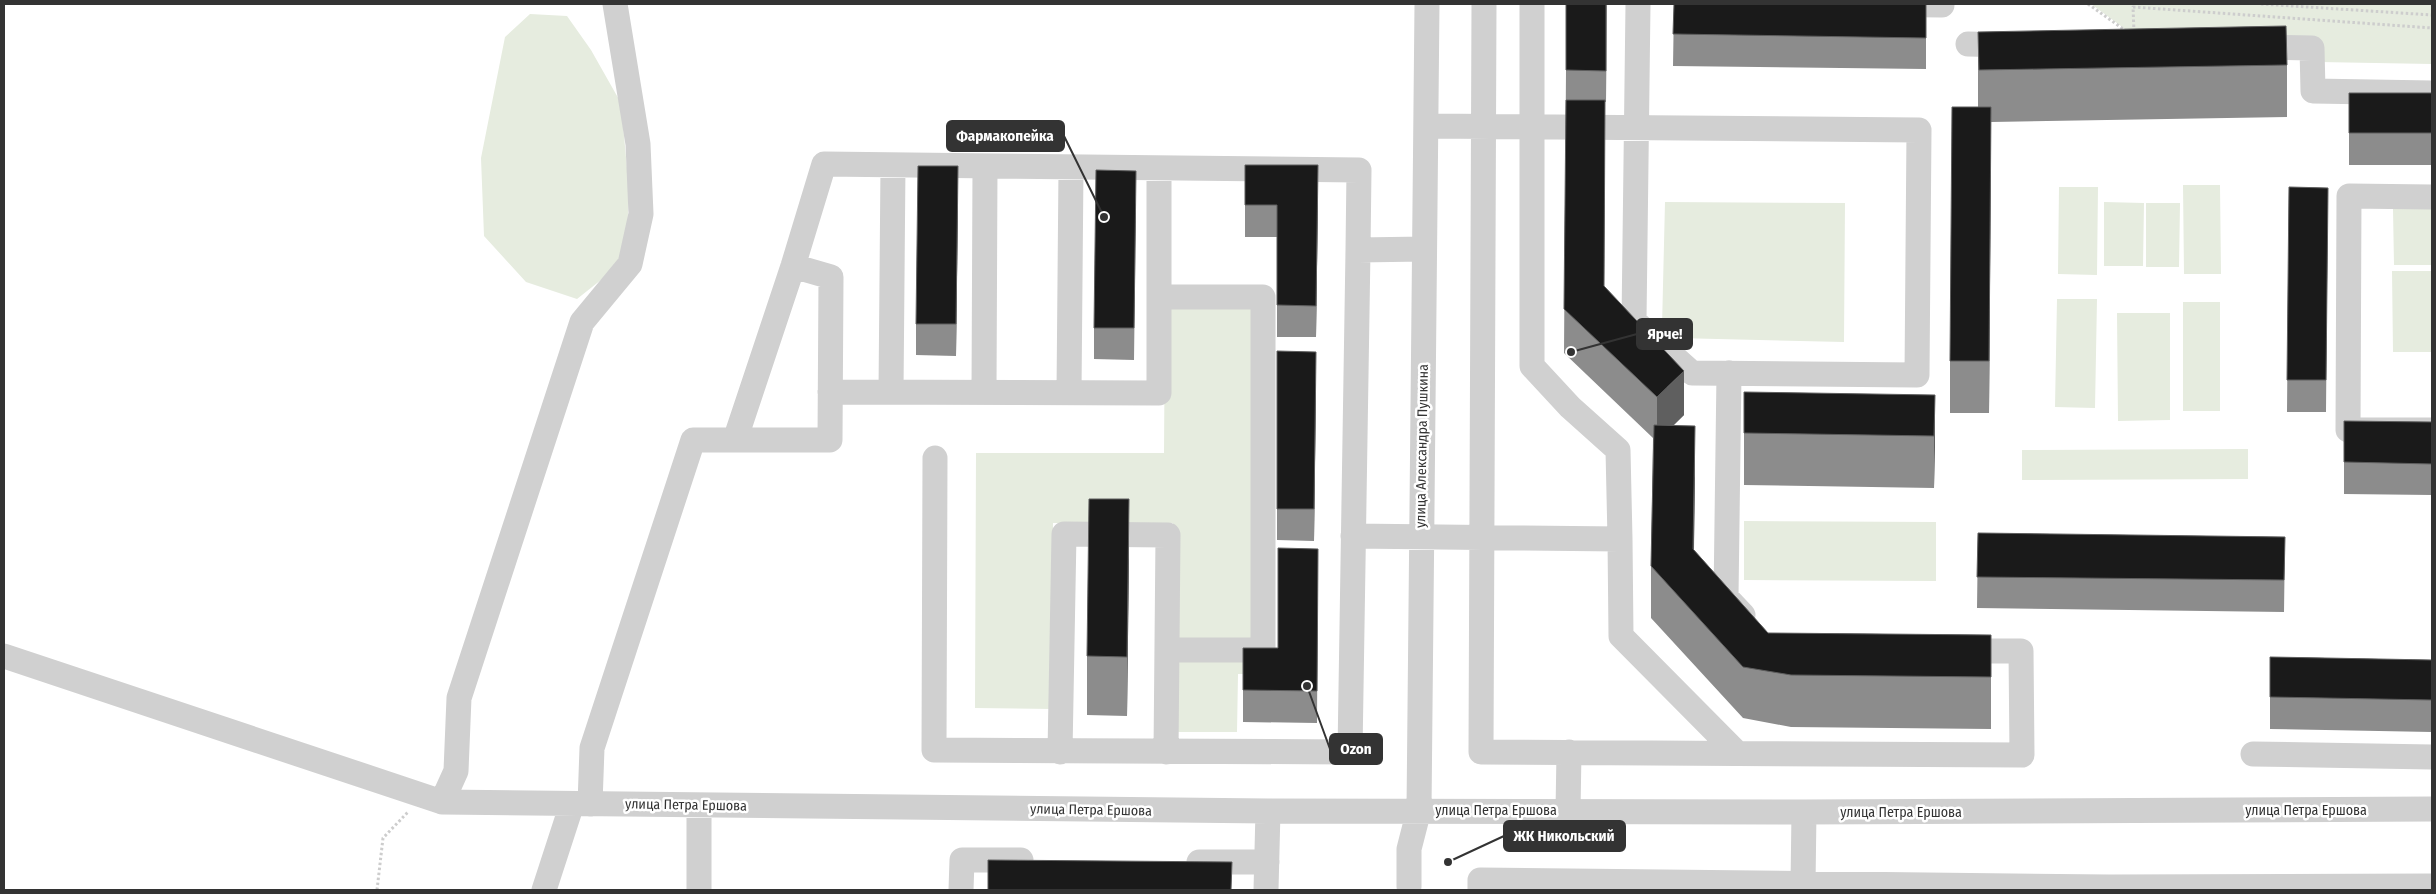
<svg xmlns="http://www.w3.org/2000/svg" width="2436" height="894" font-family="'Fira Sans Condensed',sans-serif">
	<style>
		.green { fill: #e6ecdf }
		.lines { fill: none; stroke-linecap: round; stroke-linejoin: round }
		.path { stroke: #cdcdcd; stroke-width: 3; stroke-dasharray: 2.5 2.5; stroke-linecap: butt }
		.minor { stroke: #d0d0d0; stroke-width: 25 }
		.wall { fill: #8c8c8c }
		.shaded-wall { fill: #5f5f5f }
		.building { fill: #1a1a1a; stroke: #5f5f5f }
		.labels { text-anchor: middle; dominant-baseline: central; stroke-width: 5; stroke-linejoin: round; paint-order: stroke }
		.street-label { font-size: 14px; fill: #333; stroke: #fff }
		.leader { fill: none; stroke: #333; stroke-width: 2 }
		.callout-dot { fill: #333; stroke: #fff; stroke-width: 2 }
		.callout { fill: #333; stroke: #333; stroke-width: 2 }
		.callout-label { font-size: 15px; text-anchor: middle; font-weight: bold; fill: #fff }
	</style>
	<rect width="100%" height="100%" fill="#fff"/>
	<path class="green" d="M 2091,4 L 2432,4 L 2432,64 L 2319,62 L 2317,38 L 2125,29 Z
		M 530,14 L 567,16 L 591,50 L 621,103 L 629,190 L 626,260 L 577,299 L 526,282 L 484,236 L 481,158 L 505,37 Z
		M 2183,185 L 2220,185 L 2221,274 L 2184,274 Z
		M 2059,187 L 2098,187 L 2097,275 L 2058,274 Z
		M 1665,202 L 1845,203 L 1844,342 L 1676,338 L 1662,327 Z
		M 2104,202 L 2144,203 L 2143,266 L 2104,266 Z
		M 2146,203 L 2180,203 L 2179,267 L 2146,267 Z
		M 2393,209 L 2432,209 L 2432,265 L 2394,265 Z
		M 2392,271 L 2432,271 L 2432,352 L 2393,352 Z
		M 2057,299 L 2097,299 L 2095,408 L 2055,407 Z
		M 2183,302 L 2220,302 L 2220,411 L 2183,411 Z
		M 1165,303 L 1257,304 L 1255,674 L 1238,674 L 1237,732 L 1173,732 L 1173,523 L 1053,523 L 1052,709 L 975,708 L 976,453 L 1164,453 Z
		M 2117,313 L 2170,313 L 2170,420 L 2118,421 Z
		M 2248,449 L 2248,479 L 2022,480 L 2022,450 Z
		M 1744,521 L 1936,522 L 1936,581 L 1744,580 Z"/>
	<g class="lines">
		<path class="path" d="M 2088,4 L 2126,31
			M 2261,4 L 2432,15
			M 2134,32 L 2133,7 L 2432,28
			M 377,890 L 383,838 L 408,812"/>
		<path class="minor" d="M 1484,4 L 1481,752 L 2022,755 L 2021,651 L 1957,651
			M 1532,4 L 1532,366 L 1570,407 L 1618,450 L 1620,539
			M 1856,4 L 1942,5
			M 1968,44 L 2010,45
			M 2253,47 L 2312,48 L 2313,91 L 2432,93
			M 1426,126 C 1590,127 1754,128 1919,130 L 1917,375 L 1692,373 L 1634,321 C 1636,215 1637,109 1638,4
			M 1159,169 L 1159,297
			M 2432,197 L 2349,196 L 2348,430 L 2432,430
			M 1729,373 L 1726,597 L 1743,615
			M 830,392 L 1159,393 L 1159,297 L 1263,297 L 1263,650 L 1167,650
			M 891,392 L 893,165
			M 984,392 L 985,167
			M 1069,392 L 1071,168
			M 735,440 L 830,440 L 831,277 L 793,266
			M 935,458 L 934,750 L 1350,752 L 1358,250 L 1424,249
			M 1353,536 L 1620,539 L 1621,636 L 1737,753
			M 4,656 L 442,802 L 1268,811 L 1804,812 L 2432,809
			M 1060,752 L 1064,534 L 1168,535 L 1166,752
			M 2253,754 L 2432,757
			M 442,802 L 456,771 L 459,698 L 582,322 L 630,264 L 641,214 L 638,144 L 615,4
			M 590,804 L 592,748 L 693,440 L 735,440 L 793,266 L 824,164 L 1359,170 L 1358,250
			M 1568,811 L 1569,752
			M 1199,862 L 1267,862
			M 1803,885 L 1804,812
			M 1409,887 L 1409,849 L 1419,810 L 1427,4
			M 544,890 L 572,804
			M 699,890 L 699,805
			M 961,890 L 962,860 L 1021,860
			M 1266,890 L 1268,811
			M 1480,890 L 1480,880 L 2109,887 L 2432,886"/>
	</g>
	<path class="wall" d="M 1607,4 L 1606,102 L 1605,102 L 1604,286 L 1684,415 L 1673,426 L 1695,478 L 1694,550 L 1768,633 L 1991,635 L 1991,729 L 1791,727 L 1743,718 L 1651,618 L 1651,566 L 1653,438 L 1564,353 L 1566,70 Z
		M 1674,4 L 1926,4 L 1926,69 L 1673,66 Z
		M 1978,32 L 2287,65 L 2287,117 L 1991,122 L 1989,413 L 1950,413 L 1950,361 L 1978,107 Z
		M 2349,93 L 2432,93 L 2432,165 L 2349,165 Z
		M 1245,165 L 1318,197 L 1316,337 L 1277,337 L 1277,237 L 1245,237 Z
		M 2289,187 L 2328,188 L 2326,412 L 2287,412 Z
		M 958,198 L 956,356 L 916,355 L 916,324 Z
		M 1136,202 L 1134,360 L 1094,359 L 1094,328 Z
		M 1277,351 L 1316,384 L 1314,541 L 1277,540 Z
		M 1935,395 L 1934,488 L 1744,485 L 1744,433 Z
		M 2432,422 L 2432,495 L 2344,494 L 2344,462 Z
		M 1978,533 L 2285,537 L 2284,612 L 1977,608 Z
		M 1318,549 L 1317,723 L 1243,722 L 1243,648 L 1278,648 Z
		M 1129,558 L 1127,716 L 1087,715 L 1087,656 Z
		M 2270,657 L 2432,660 L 2432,732 L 2270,729 Z"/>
	<path class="shaded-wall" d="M 1991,107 L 1991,159 L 1989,413 L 1989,361 Z
		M 1318,165 L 1318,197 L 1316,337 L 1316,306 Z
		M 958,166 L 958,198 L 956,356 L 956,324 Z
		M 1316,352 L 1316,384 L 1314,541 L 1314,509 Z
		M 1684,371 L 1684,415 L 1657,441 L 1657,397 Z
		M 1935,395 L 1935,447 L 1934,488 L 1934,436 Z
		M 1695,426 L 1695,478 L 1693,601 L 1693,549 Z
		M 1129,499 L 1129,558 L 1127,716 L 1127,657 Z"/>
	<path class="building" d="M 1566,4 L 1606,4 L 1606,71 L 1566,70 Z
		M 1674,4 L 1926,4 L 1926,38 L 1673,34 Z
		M 2286,26 L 2287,65 L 1979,70 L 1978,32 Z
		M 2349,93 L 2432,93 L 2432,133 L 2349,133 Z
		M 1566,100 L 1605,100 L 1604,286 L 1684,371 L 1657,397 L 1564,309 Z
		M 1952,107 L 1991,107 L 1989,361 L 1950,361 Z
		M 1245,165 L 1318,165 L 1316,306 L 1277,305 L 1277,205 L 1245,205 Z
		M 918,166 L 958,166 L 956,324 L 916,324 Z
		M 1096,170 L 1136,171 L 1134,328 L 1094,328 Z
		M 2289,187 L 2328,188 L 2326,380 L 2287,380 Z
		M 1277,351 L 1316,352 L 1314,509 L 1277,509 Z
		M 1744,392 L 1935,395 L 1934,436 L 1744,433 Z
		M 2344,421 L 2432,422 L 2432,464 L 2344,462 Z
		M 1654,425 L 1695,426 L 1693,549 L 1768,633 L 1991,635 L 1991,677 L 1791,675 L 1743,667 L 1651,566 Z
		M 1089,499 L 1129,499 L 1127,657 L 1087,656 Z
		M 1978,533 L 2285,537 L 2284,580 L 1977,577 Z
		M 1278,548 L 1318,549 L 1317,691 L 1243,690 L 1243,648 L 1278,648 Z
		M 2270,657 L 2432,660 L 2432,700 L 2270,697 Z
		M 988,860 L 1232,862 L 1231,890 L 988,890 Z"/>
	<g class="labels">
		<g class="street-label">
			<text transform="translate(1422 446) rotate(-89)">улица Александра Пушкина</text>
			<text transform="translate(686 805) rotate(1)">улица Петра Ершова</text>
			<text transform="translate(1091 810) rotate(1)">улица Петра Ершова</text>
			<text x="1496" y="810">улица Петра Ершова</text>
			<text x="2306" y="810">улица Петра Ершова</text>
			<text x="1901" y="812">улица Петра Ершова</text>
		</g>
	</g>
	<path class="leader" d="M1104 217L1064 136M1571 352L1637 334M1307 686L1330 749M1448 862L1504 836"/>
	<g class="callout-dot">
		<circle cx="1104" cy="217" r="5"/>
		<circle cx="1571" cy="352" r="5"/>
		<circle cx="1307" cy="686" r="5"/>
		<circle cx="1448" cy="862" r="5"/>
	</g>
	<g class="callout">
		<rect x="947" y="121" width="117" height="30" rx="5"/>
		<rect x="1637" y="319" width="55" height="30" rx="5"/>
		<rect x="1330" y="734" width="52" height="30" rx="5"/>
		<rect x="1504" y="821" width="121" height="30" rx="5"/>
	</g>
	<g class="callout-label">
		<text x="1005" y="141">Фармакопейка</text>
		<text x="1665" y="339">Ярче!</text>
		<text x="1356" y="754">Ozon</text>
		<text x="1564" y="841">ЖК Никольский</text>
	</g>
	<rect width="2436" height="894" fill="none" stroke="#333333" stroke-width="10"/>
</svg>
